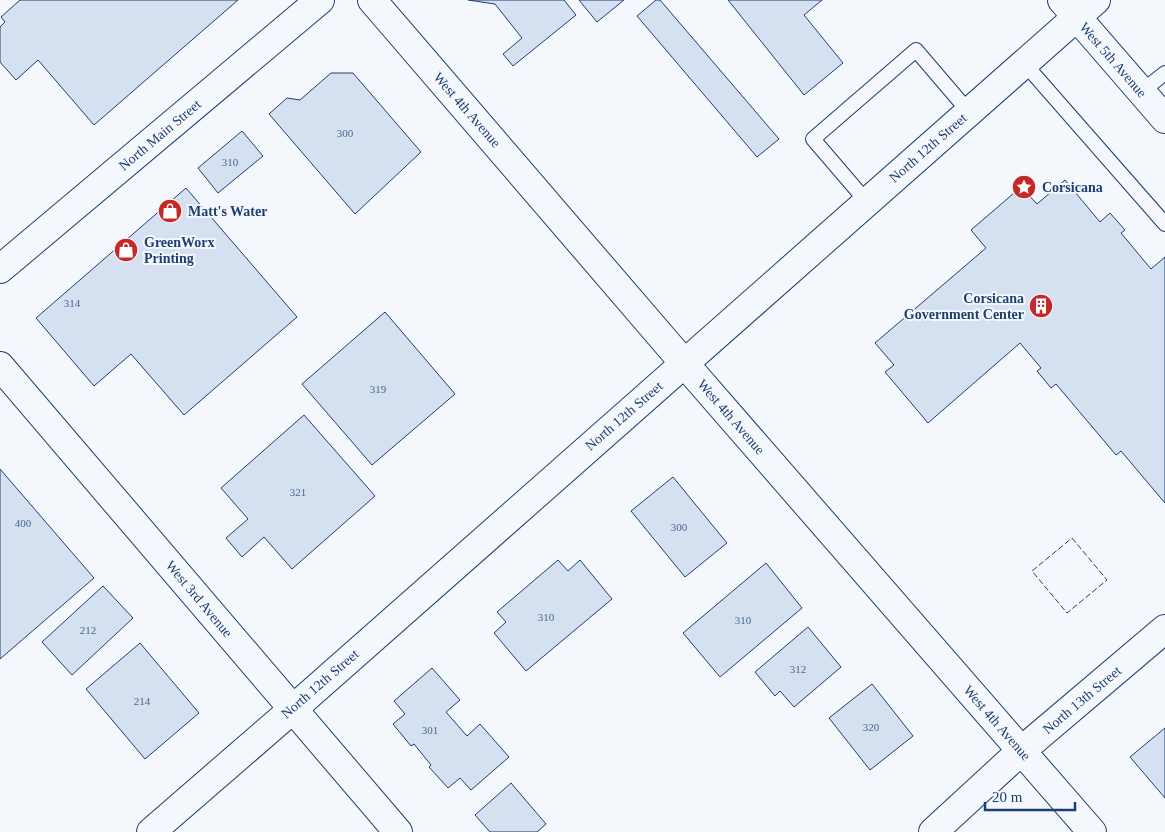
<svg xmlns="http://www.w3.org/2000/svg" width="1165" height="832" font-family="Georgia,serif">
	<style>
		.building { fill: #d5e0f0; stroke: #1d3f73 }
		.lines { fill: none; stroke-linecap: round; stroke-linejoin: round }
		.service-casing { stroke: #1d3f73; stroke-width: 16 }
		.minor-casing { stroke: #1d3f73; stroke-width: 30 }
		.tertiary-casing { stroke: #1d3f73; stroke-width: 30 }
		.secondary-casing { stroke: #1d3f73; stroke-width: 30 }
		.service { stroke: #f4f7fb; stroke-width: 14 }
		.minor { stroke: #f4f7fb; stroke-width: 28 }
		.tertiary { stroke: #f4f7fb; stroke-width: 28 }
		.secondary { stroke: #f4f7fb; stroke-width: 28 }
		.fence { stroke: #1d3f73; stroke-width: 1; stroke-dasharray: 6 2.5; stroke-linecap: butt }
		.labels { text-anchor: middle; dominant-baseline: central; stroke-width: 4; stroke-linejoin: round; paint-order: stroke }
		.number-label { font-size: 11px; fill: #4b6792 }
		.street-label { font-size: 14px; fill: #1d3f73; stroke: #f4f7fb }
		.poi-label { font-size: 14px; font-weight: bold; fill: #1d3f73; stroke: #f4f7fb; text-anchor: start }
	</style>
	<rect width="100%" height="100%" fill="#f4f7fb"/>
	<path class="building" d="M 20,0 L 238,0 L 94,125 L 38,60 L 16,80 L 0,62 L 0,27 L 5,22 L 1,17 Z
		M 468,0 L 564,0 L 576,15 L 513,66 L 503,54 L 522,38 L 495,4 Z
		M 579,0 L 624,0 L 597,22 Z
		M 656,0 L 660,0 L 779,139 L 757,157 L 637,16 Z
		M 728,0 L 822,0 L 804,15 L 843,63 L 804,95 Z
		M 331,73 L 353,73 L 421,152 L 355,214 L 269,114 L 287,98 L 300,100 Z
		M 242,131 L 263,156 L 218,193 L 198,168 Z
		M 1065,180 L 1100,222 L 1110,213 L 1125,230 L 1121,233 L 1151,269 L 1165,257 L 1165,503 L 1121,451 L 1116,455 L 1056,384 L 1051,388 L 1037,371 L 1041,368 L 1020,343 L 928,423 L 885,372 L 894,365 L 875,343 L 986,248 L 971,230 L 1021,187 L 1037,204 Z
		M 186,188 L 297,317 L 184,415 L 131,354 L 94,386 L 36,318 Z
		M 385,312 L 455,394 L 372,465 L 302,384 Z
		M 304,415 L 375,496 L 292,569 L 264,537 L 242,557 L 226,538 L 248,519 L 221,488 Z
		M 0,469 L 94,578 L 0,659 Z
		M 673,477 L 727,543 L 685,577 L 631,511 Z
		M 558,560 L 568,571 L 580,560 L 612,599 L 526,671 L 494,633 L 506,622 L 497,612 Z
		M 766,563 L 802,608 L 720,677 L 683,633 Z
		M 103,586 L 133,618 L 72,675 L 42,642 Z
		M 808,627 L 841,667 L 794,707 L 780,691 L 775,696 L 755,672 Z
		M 140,643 L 199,713 L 145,759 L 86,689 Z
		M 432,668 L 460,700 L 446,712 L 467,736 L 480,724 L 509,757 L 471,790 L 460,778 L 448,788 L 429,767 L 431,765 L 414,744 L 411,746 L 393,724 L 405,714 L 394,701 Z
		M 872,684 L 913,736 L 870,770 L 829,718 Z
		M 1165,728 L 1165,798 L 1130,757 Z
		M 511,783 L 546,824 L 537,832 L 490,832 L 475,815 Z"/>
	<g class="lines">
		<g class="service-casing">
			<path id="service" d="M 1024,63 L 1165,224
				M 1141,92 L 1165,73
				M 867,202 L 813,139 L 916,50 L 969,112"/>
		</g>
		<g class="minor-casing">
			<path id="minor" d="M 372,0 L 684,363 L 1092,832
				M 0,269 L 320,0
				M 151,832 L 293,709
				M 933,832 L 1021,751 L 1165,629"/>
		</g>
		<g class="tertiary-casing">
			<path id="tertiary" d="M 1062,0 L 1165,119
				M 293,709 L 1096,0"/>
		</g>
		<g class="secondary-casing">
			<path id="secondary" d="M 0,366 L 398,832"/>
		</g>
		<use href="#service" class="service"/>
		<use href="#minor" class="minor"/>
		<use href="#tertiary" class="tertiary"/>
		<use href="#secondary" class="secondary"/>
		<path class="fence" d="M 1072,538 L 1107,580 L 1067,613 L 1032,571 Z"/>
	</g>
	<defs>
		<g id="sight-disc" transform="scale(1.25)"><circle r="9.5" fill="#c62828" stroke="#f4f7fb"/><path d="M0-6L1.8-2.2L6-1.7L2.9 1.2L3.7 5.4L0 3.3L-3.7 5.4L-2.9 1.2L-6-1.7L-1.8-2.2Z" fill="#fff"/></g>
		<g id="shop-disc" transform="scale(1.25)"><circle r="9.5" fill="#c62828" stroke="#f4f7fb"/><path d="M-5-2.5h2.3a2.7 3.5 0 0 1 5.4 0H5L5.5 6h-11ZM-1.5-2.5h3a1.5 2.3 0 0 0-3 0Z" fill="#fff"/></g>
		<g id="building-disc" transform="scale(1.25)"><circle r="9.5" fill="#c62828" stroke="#f4f7fb"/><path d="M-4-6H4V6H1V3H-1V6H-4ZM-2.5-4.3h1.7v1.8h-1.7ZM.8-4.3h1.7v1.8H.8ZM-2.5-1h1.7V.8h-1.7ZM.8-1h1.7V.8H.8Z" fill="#fff"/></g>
	</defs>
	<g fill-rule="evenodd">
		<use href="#sight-disc" x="1024" y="187"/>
		<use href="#shop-disc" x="170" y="211"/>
		<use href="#shop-disc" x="126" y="250"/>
		<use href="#building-disc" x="1041" y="306"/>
	</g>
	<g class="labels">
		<g class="number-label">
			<text x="345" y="133">300</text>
			<text x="230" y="162">310</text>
			<text x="72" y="303">314</text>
			<text x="378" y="389">319</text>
			<text x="298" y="492">321</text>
			<text x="23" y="523">400</text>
			<text x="679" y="527">300</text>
			<text x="546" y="617">310</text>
			<text x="743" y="620">310</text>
			<text x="88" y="630">212</text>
			<text x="798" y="669">312</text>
			<text x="142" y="701">214</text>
			<text x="871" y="727">320</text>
			<text x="430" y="730">301</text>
		</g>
		<g class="street-label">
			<text transform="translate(1113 60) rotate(49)">West 5th Avenue</text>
			<text transform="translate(467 110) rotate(49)">West 4th Avenue</text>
			<text transform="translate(160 135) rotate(-40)">North Main Street</text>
			<text transform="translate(928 148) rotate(-41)">North 12th Street</text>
			<text transform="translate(624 416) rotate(-41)">North 12th Street</text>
			<text transform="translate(731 417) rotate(49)">West 4th Avenue</text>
			<text transform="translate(199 599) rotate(50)">West 3rd Avenue</text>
			<text transform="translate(320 684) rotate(-41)">North 12th Street</text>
			<text transform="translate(1082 700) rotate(-40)">North 13th Street</text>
			<text transform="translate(997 723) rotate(49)">West 4th Avenue</text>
		</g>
		<g class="poi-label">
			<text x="1042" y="187">Corsicana</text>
			<text x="188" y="211">Matt's Water</text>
			<text x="144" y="242">GreenWorx<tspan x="144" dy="16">Printing</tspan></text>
			<text x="1024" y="298" text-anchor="end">Corsicana<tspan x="1024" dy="16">Government Center</tspan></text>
		</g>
	</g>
	<path d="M985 802v8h90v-8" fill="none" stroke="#1d3f73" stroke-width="2.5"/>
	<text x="992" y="802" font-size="15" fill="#1d3f73" stroke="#f4f7fb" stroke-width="4" paint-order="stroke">20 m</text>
</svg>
